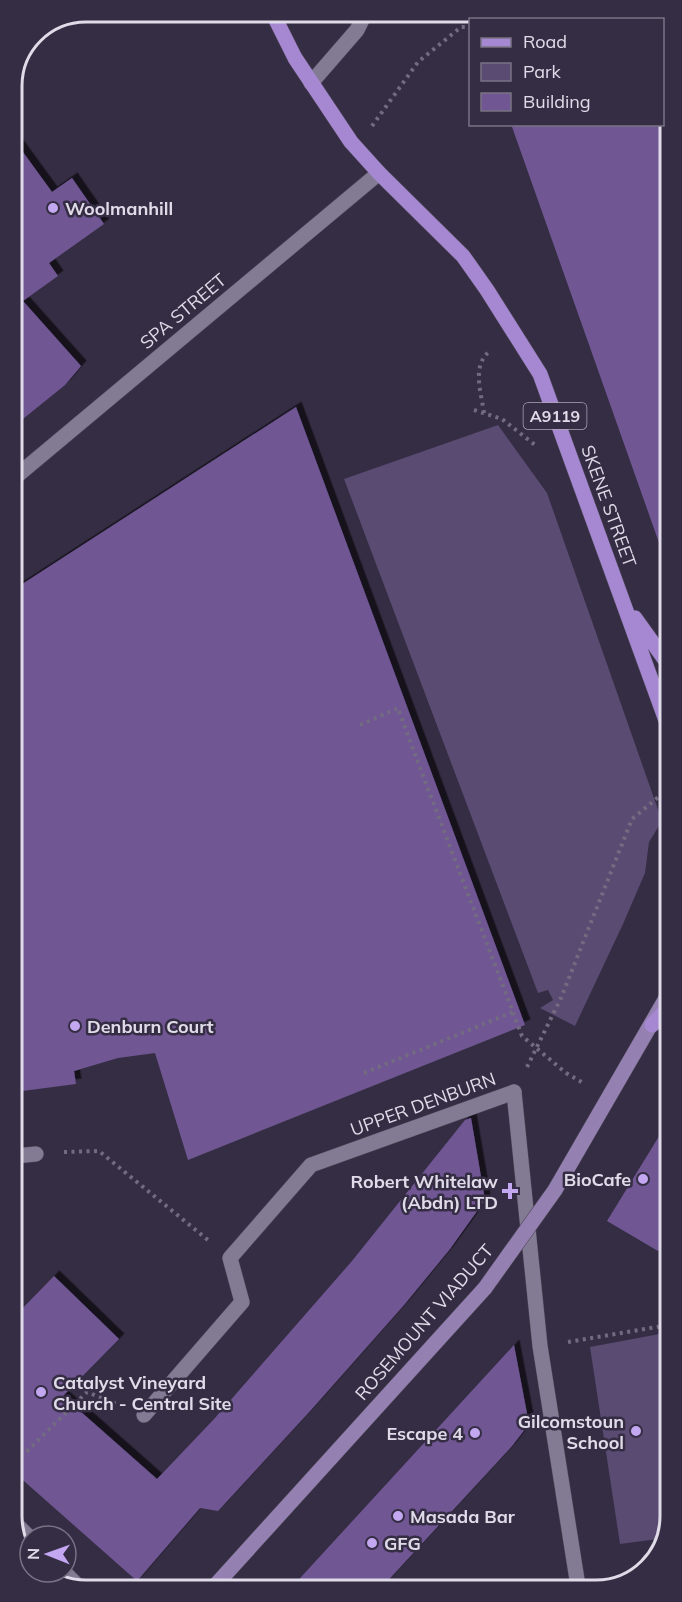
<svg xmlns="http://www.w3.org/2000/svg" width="682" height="1602" font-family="Mulish,sans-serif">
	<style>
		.green { fill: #5a4b72 }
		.building { fill: #705793; filter: url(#shadow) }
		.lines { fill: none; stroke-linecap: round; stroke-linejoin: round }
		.lane-casing { stroke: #50485b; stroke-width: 16 }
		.street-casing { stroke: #50485b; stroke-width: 16 }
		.secondary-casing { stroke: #50485b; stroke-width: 16 }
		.primary-casing { stroke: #50485b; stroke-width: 16 }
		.path { stroke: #736c80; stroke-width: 4; stroke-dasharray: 3 4.5; stroke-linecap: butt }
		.lane { stroke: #837a93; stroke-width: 15 }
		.street { stroke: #837a93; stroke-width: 15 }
		.secondary { stroke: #9481b2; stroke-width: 15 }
		.primary { stroke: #a588d1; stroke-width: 15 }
		.secondary-bridge-casing { stroke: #50485b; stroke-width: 16; stroke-linecap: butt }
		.path-bridge { stroke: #736c80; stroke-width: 4; stroke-dasharray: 3 4.5; stroke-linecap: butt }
		.secondary-bridge { stroke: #9481b2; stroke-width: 15 }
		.poi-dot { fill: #c4a7f1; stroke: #352d43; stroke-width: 2 }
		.labels { text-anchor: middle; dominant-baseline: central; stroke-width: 5; stroke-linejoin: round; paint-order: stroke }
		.shield { fill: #352d43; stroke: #ada7b7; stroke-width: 1.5 }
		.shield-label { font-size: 16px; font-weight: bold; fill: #e0dbe9 }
		.poi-label { font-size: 18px; font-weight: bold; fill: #e0dbe9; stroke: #352d43; text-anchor: start }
		.street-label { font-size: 18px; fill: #e0dbe9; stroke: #352d43 }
		.rim { fill: none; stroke: #e0dbe9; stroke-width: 3 }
	</style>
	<defs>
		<filter id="shadow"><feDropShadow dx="5.5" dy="-5.5" stdDeviation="0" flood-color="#0009"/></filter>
	</defs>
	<rect width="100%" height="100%" fill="#352d43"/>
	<path class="green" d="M 498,425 L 547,493 L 662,821 L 649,842 L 645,873 L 623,924 L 575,1026 L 540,1008 L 553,1000 L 548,990 L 538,993 L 344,479 Z
		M 670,1332 L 670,1516 L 660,1546 L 658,1539 L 620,1544 L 590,1347 Z"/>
	<path class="building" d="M 511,124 L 666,124 L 667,553 L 663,554 Z
		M 12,137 L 52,192 L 72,178 L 104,224 L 49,263 L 58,276 L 23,301 L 81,366 L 65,385 L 13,427 Z
		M 296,407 L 525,1025 L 188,1160 L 155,1053 L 118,1058 L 74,1071 L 76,1084 L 15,1092 L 13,590 Z
		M 471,1118 L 485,1200 L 450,1249 L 404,1305 L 311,1410 L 218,1511 L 200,1508 L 137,1581 L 16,1474 L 15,1316 L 54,1276 L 119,1339 L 63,1396 L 157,1479 L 215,1418 L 352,1261 L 465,1120 Z
		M 669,1120 L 669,1232 L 658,1251 L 607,1221 Z
		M 514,1345 L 529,1424 L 512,1446 L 381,1588 L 291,1588 Z"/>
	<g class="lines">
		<g class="lane-casing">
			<path id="lane" d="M 311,83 L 357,30 L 366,12
				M 15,1156 L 36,1154
				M 144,1415 L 242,1302 L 230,1258 L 311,1165 L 514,1092"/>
		</g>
		<g class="street-casing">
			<path id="street" d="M 13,479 L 379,173
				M 514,1092 L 540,1346 L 578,1586
				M 16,1524 L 30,1538
				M 64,1572 L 82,1590"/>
		</g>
		<g class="secondary-casing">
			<path id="secondary" d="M 555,1190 L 669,993
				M 212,1589 L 485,1288"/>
		</g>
		<g class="primary-casing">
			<path id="primary" d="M 272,12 L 295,58 L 351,142 L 379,173 L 463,256 L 487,290 L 540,374 L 668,726
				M 635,618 L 668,664
				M 652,1025 L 669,1007"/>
		</g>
		<path class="path" d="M 372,126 L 418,62 L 461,27 L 470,27
			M 474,410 L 502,419 L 535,445
			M 484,413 C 481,391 471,365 491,350
			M 360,725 L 398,708 L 417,760
			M 527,1067 L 561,998 L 632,819 L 662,794
			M 364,1073 L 513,1012
			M 566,1073 L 585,1084
			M 64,1152 L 99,1151 L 208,1240
			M 568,1342 L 669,1325
			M 16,1462 L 87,1392 L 119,1405"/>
		<use href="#lane" class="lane"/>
		<use href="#street" class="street"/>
		<use href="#secondary" class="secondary"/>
		<use href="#primary" class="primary"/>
		<g class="secondary-bridge-casing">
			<path id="secondary-bridge" d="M 485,1288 L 555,1190"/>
		</g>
		<path class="path-bridge" d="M 417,760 L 522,1036 L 566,1073"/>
		<use href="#secondary-bridge" class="secondary-bridge"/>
	</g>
	<g class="poi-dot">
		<circle cx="53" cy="208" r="6"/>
		<circle cx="75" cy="1026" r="6"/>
		<circle cx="643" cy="1179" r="6"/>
		<path d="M507 1182h6v6h6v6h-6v6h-6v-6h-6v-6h6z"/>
		<circle cx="41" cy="1392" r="6"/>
		<circle cx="636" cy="1431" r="6"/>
		<circle cx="475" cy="1433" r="6"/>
		<circle cx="398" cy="1516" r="6"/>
		<circle cx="372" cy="1543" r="6"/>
	</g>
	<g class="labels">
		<rect class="shield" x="523.5" y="403" width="63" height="26" rx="4.5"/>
		<g class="shield-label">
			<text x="555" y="416">A9119</text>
		</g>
		<g class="poi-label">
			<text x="65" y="208">Woolmanhill</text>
			<text x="87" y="1026">Denburn Court</text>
			<text x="631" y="1179" text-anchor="end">BioCafe</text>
			<text x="498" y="1181" text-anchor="end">Robert Whitelaw<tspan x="498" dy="21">(Abdn) LTD</tspan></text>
			<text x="53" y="1382">Catalyst Vineyard<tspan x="53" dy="21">Church - Central Site</tspan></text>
			<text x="624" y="1421" text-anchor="end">Gilcomstoun<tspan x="624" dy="21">School</tspan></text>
			<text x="463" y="1433" text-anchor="end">Escape 4</text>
			<text x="410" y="1516">Masada Bar</text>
			<text x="384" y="1543">GFG</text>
		</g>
		<g class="street-label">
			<text transform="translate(183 311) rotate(-40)">SPA STREET</text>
			<text transform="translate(609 506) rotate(70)">SKENE STREET</text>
			<text transform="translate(423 1104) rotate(-20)">UPPER DENBURN</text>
			<text transform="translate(424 1322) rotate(-49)">ROSEMOUNT VIADUCT</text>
		</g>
	</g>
	<path d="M0 0H682V1602H0ZM86 22H596A64 64 0 0 1 660 86V1516A64 64 0 0 1 596 1580H86A64 64 0 0 1 22 1516V86A64 64 0 0 1 86 22Z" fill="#352d43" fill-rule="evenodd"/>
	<path class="rim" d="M86 22H596A64 64 0 0 1 660 86V1516A64 64 0 0 1 596 1580H86A64 64 0 0 1 22 1516V86A64 64 0 0 1 86 22Z"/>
	<rect x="469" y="18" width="195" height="108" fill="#352d43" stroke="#797385" stroke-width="1.5"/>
	<rect x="481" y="38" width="30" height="9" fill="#a588d1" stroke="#797385" stroke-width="1.5"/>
	<text x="523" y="48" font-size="18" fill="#e0dbe9">Road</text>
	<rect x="481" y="63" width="30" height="18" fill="#5a4b72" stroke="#797385" stroke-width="1.5"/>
	<text x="523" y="78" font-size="18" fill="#e0dbe9">Park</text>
	<rect x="481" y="93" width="30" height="18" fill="#705793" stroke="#797385" stroke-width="1.5"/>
	<text x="523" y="108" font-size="18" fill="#e0dbe9">Building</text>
	<g transform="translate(48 1554) rotate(271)"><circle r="28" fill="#352d43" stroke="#797385" stroke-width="1.5"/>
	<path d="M0-4.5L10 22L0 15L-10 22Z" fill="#c4a7f1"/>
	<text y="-9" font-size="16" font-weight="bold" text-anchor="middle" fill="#e0dbe9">N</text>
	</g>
</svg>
